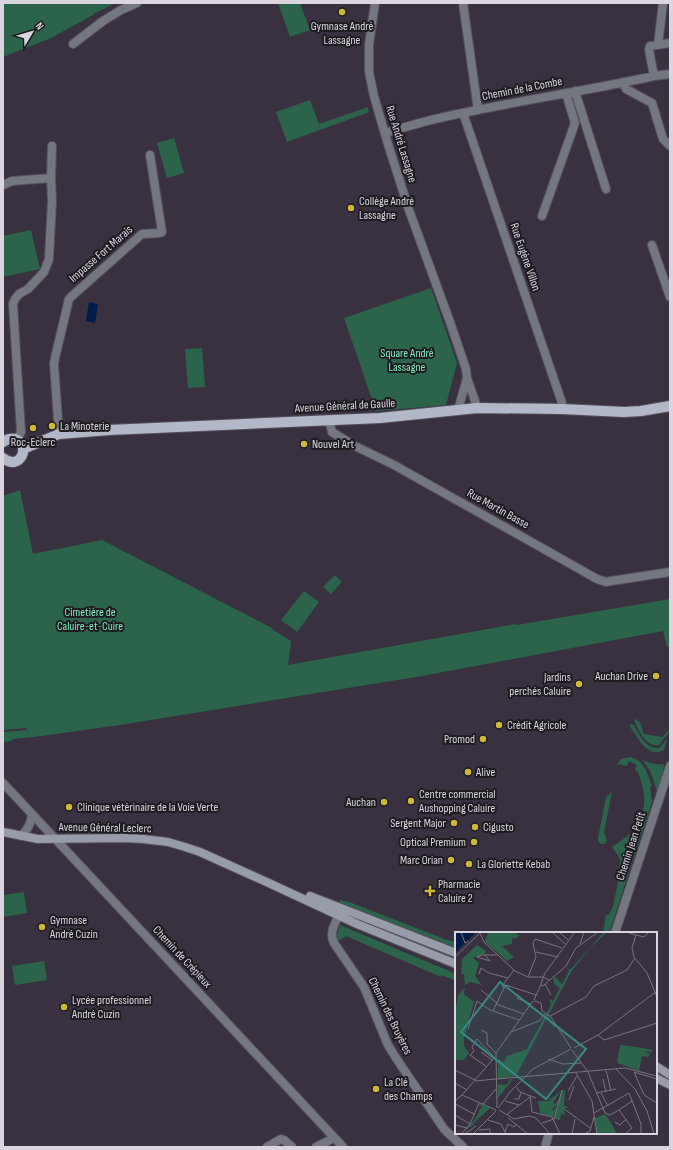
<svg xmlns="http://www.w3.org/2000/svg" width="673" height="1150" font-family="'Sofia Sans Condensed',sans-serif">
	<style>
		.green { fill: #2b634b }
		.water { fill: #001c4a }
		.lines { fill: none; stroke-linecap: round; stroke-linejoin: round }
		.minor-casing { stroke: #564f5c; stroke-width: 10 }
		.tertiary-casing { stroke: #564f5c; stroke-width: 10 }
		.secondary-casing { stroke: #564f5c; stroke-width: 10 }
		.primary-casing { stroke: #564f5c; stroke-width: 12 }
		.minor { stroke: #74777f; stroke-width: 8 }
		.tertiary { stroke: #74777f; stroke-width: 8 }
		.secondary { stroke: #979ca8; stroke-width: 8 }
		.primary { stroke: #b2b8c8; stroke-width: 10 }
		.poi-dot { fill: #cdb938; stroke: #1e1b21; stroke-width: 1.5 }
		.labels { text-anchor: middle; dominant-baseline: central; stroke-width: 4; stroke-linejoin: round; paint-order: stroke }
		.poi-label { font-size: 12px; fill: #dad5df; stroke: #1e1b21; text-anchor: start }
		.street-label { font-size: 12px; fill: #dad5df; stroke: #1e1b21 }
		.park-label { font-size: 12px; fill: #7fedbd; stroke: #1e1b21 }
		.inset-road { fill: none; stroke: #79737f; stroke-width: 1 }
		.view { fill: #388985; fill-opacity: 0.15; stroke: #388985; stroke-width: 2 }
		.inset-edge { fill: none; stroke: #dad5df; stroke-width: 2 }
	</style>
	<rect width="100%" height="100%" fill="#39313f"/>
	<path class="green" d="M 3,3 L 116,3 L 95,13 L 91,16 L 51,38 L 3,57 Z
		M 278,3 L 300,3 L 310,30 L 290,37 Z
		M 310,100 L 319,124 L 368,107 L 369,112 L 287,142 L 276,112 Z
		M 174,138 L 184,173 L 167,178 L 157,143 Z
		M 31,230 L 40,269 L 3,277 L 3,236 Z
		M 431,288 L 457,363 L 446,405 L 376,411 L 344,318 Z
		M 202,348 L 205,387 L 188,388 L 185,349 Z
		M 20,490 L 33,554 L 102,540 L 272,628 L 272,629 L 291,641 L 288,665 L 515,624 L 517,625 L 670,599 L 670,646 L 667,647 L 663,631 L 422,676 L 120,725 L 42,736 L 13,739 L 12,741 L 3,742 L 3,732 L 27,730 L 28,735 L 27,728 L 3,730 L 3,496 Z
		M 335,575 L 342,582 L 331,594 L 323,587 Z
		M 304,591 L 319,602 L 297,632 L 281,620 Z
		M 634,719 C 642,720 641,728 644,734 L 662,737 L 670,729 L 670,731 L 659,745 C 647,748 637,729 634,719 Z
		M 630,724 L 634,725 C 639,735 646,749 659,748 L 667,739 L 664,750 C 647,759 638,737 630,727 Z
		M 630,757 C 644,759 648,775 652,786 L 650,787 L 652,802 L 609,933 L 601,933 L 601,932 L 603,932 L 606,915 L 609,915 L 611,910 L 613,907 L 619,876 C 617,870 621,865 620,859 C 618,854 614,851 612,847 L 639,828 C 641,823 642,818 643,812 C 646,794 643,789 638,772 L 635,770 L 637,765 L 629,761 L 627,766 L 617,764 L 621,759 Z
		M 642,759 C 649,764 656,765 664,764 L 662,779 L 657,792 L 651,773 Z
		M 612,792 L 604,832 L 607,840 L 605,844 L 601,844 L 598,841 L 598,838 L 606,797 Z
		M 24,892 L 27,913 L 3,917 L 3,895 Z
		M 340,900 L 352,903 L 447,940 L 456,942 L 456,948 L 339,903 Z
		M 340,925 L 456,974 L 456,981 L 441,975 L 441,977 L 346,936 L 338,941 L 337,935 Z
		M 44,961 L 47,980 L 15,985 L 12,966 Z"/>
	<path class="water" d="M 89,302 L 98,304 L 95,323 L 86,321 Z"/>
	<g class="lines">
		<g class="minor-casing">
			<path id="minor" d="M 375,3 L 369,45 L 369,72 L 374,96 L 387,141 L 409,210 L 450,322 L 466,369 L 467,378 L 474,398 L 477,408
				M 463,3 L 478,110
				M 670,43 L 650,46 L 649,50 L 654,76 L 670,74
				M 73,44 L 103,21 L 121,10 L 137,3
				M 658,45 L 663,3
				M 623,83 L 626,89 L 652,103 L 663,139 L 670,146
				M 575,91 L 606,189
				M 463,113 L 562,403 L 562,409
				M 385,133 C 402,128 419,123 435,119 C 508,102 582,92 654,76
				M 51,178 L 52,146
				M 3,185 L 12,181 L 51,178 L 52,201 L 49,259 L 44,272 L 28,289 L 19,294 L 15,299 L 13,304 L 21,432 L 19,436 L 14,439
				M 542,216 L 575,123 L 566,93
				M 652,245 L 670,297
				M 458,410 L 467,378
				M 329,420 L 332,432 L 353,445 L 394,465 L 519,535 L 597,579 L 606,582 L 611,581 L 670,572
				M 59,434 L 54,364 L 55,358 L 69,299 L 72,296 L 142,234 L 160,233 L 162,232 L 150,155
				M 342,909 C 337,920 328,932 334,943 L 364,987 L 388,1045 L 396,1058 L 444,1129 L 463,1147
				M 615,933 L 670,766
				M 267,1147 L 281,1139 L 284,1140 L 292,1147
				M 316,1147 L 334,1138
				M 545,1147 L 549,1133"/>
		</g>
		<g class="tertiary-casing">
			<path id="tertiary" d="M 3,783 L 343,1147
				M 21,836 C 28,829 31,824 32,814"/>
		</g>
		<g class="secondary-casing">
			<path id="secondary" d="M 3,832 L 38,839 L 125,838 L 143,839 L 168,842 L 185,847 L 200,852 L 271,884 L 357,924 L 456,964
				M 310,896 L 456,953
				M 656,1066 L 670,1075
				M 656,1078 L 670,1085"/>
		</g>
		<g class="primary-casing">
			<path id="primary" d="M 3,442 C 7,439 10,438 15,439 C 32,445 20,472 3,458
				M 23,449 L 59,434 L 109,430 L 380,418 L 477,408 L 562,409 L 624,412 L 641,411 L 670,406"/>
		</g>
		<use href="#minor" class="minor"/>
		<use href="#tertiary" class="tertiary"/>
		<use href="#secondary" class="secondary"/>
		<use href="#primary" class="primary"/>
	</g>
	<g class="poi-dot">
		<circle cx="342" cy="12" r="4"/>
		<circle cx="351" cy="208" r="4"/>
		<circle cx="52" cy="426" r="4"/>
		<circle cx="33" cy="428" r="4"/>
		<circle cx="304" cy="444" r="4"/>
		<circle cx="656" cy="676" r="4"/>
		<circle cx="579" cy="684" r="4"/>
		<circle cx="499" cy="725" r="4"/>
		<circle cx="483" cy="739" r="4"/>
		<circle cx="468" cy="772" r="4"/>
		<circle cx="411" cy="801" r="4"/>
		<circle cx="384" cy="802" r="4"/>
		<circle cx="69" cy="807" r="4"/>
		<circle cx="454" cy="823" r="4"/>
		<circle cx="475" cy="827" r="4"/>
		<circle cx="474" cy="842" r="4"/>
		<circle cx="451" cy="860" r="4"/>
		<circle cx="469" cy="864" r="4"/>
		<path d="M428 885h4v4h4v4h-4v4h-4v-4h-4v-4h4z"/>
		<circle cx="42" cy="927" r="4"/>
		<circle cx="64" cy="1007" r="4"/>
		<circle cx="376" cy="1089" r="4"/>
	</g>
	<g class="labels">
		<g class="poi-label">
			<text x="342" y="26" text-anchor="middle">Gymnase André<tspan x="342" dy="14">Lassagne</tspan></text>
			<text x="359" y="201">Collège André<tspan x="359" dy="14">Lassagne</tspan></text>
			<text x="60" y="426">La Minoterie</text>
			<text x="33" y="442" text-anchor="middle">Roc-Eclerc</text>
			<text x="312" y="444">Nouvel Art</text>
			<text x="648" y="676" text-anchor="end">Auchan Drive</text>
			<text x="571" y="677" text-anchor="end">Jardins<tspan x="571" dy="14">perchés Caluire</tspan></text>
			<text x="507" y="725">Crédit Agricole</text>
			<text x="475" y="739" text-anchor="end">Promod</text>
			<text x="476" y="772">Alive</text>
			<text x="419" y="794">Centre commercial<tspan x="419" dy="14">Aushopping Caluire</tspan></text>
			<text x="376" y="802" text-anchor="end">Auchan</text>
			<text x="77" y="807">Clinique vétérinaire de la Voie Verte</text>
			<text x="446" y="823" text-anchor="end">Sergent Major</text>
			<text x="483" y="827">Cigusto</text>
			<text x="466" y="842" text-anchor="end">Optical Premium</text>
			<text x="443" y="860" text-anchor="end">Marc Orian</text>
			<text x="477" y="864">La Gloriette Kebab</text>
			<text x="438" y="884">Pharmacie<tspan x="438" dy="14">Caluire 2</tspan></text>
			<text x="50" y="920">Gymnase<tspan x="50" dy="14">André Cuzin</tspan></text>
			<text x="72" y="1000">Lycée professionnel<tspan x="72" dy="14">André Cuzin</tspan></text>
			<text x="384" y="1082">La Clé<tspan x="384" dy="14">des Champs</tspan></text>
		</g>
		<g class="street-label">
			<text transform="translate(522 89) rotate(-11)">Chemin de la Combe</text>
			<text transform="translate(401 144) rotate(73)">Rue André Lassagne</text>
			<text transform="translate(101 254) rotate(-41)">Impasse Fort Marais</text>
			<text transform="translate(525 257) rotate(71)">Rue Eugène Villon</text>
			<text transform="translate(345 406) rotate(-3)">Avenue Général de Gaulle</text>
			<text transform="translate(498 509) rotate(29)">Rue Martin Basse</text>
			<text transform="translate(105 828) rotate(1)">Avenue Général Leclerc</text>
			<text transform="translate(631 846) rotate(-72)">Chemin Jean Petit</text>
			<text transform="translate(182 957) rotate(47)">Chemin de Crépieux</text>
			<text transform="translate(390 1016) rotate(64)">Chemin des Bruyères</text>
		</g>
		<g class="park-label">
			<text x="407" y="353">Square André<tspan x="407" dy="14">Lassagne</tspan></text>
			<text x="90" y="612">Cimetière de<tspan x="90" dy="14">Caluire-et-Cuire</tspan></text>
		</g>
	</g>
	<g transform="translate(455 932)">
		<rect width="202" height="202" fill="#39313f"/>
		<path d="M 33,0 L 63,0 L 61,2 L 65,3 L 60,7 L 57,5 L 57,12 L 47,14 L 59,25 L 52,29 L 30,10 ZM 149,0 L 152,0 L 135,16 L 116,40 L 93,84 L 99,91 L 100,95 L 97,95 L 99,94 L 98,90 L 98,93 L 97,93 L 97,89 L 91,87 L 61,144 L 43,147 L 43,127 L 49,130 L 52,124 L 72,117 L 96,73 L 92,70 L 96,73 L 94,67 L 98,69 L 105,56 L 99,52 L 98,47 L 100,45 L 107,52 L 114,39 L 111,35 L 115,38 ZM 22,13 L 31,19 L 30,22 L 18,26 L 24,31 L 20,44 L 27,53 L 15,50 L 10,53 L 9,42 L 6,42 L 7,27 ZM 10,55 L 9,62 L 19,70 L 9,107 L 9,114 L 14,121 L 9,128 L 0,128 L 0,82 L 3,63 ZM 165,113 L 183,115 L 197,118 L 197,120 L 188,119 L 194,121 L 194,125 L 187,124 L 184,139 L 162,131 ZM 56,147 L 58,147 L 43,166 L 43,152 L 51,153 ZM 101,158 L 94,165 L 96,167 L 106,158 L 98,171 L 100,172 L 104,167 L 102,173 L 97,177 L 98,179 L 102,174 L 98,185 L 85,181 L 83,169 L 96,169 L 93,166 ZM 107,158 L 110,158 L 109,173 L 113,176 L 108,176 L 110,183 L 106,182 L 105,188 L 99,187 ZM 25,172 L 35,176 L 18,192 L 20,194 L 18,193 L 6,202 L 20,187 L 27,174 L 23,174 ZM 150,182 L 156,191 L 161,201 L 142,202 L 140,186 Z" fill="#2b634b"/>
		<path d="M 0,0 L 21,0 L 0,21 Z" fill="#001c4a"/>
		<path class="inset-road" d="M 6,0 L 10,11 L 13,9M 97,0 L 110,12M 104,0 L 113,8M 171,0 L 181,3 L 177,16 L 179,25 L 192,41 L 202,65M 25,1 L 29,10 L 60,39 L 73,45 L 88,45 L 94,48M 181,3 L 189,5 L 194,0M 125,12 L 129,0M 81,20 L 103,25M 30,23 L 35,29 L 22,25 L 26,23 L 42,23M 0,25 L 26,0M 59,38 L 47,54 L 49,56 L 51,53 L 81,63M 24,42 L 26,36 L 34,41 L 53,46M 73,45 L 81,25 L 78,11 L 80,7 L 107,16M 86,51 L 90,41 L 120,0M 90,52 L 96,63M 86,53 L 88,54 L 111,34 L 121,16 L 143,0M 26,58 L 42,71M 62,66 L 76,72M 79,68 L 87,50M 79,69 L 86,71 L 87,79 L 96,85 L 116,116M 41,72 L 69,82M 38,79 L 49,56M 95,84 L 131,65 L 139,54 L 172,38 L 180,26M 13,97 L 22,69 L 35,78 L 64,88M 26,98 L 32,101 L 32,112 L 41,121M 56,100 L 84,89 L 90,82M 143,103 L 149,108 L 202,91M 119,116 L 143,103 L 202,59M 117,118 L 133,140 L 150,181 L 155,183 L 164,178 L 177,196 L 170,202M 26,120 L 37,128M 93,127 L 108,132 L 126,131M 32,135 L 15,123 L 19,119 L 17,115 L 22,107 L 39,125M 161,137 L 180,157 L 192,179 L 199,202M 0,138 L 20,148M 151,138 L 156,159M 179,140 L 189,163 L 202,171M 179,140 L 202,147M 121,141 L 137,169 L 142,202M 42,147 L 170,136 L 202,144M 148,147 L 151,160M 20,149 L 41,147M 0,151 L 12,158M 61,155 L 65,160 L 81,166M 113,159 L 122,144M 141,161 L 161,157M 146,161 L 153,174M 7,163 L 39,126M 75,163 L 77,180 L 97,185 L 105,202M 59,167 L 64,167 L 66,160M 114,168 L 119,154M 0,169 L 7,163 L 41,178M 50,169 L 64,173M 0,172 L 19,182M 28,172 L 41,157M 42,176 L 41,121 L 78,69M 43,176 L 56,159 L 78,137 L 116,117M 108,176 L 135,196M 44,178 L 59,187 L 74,184 L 81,186 L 95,202M 164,178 L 177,169M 139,181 L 174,161 L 186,192 L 186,202M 0,183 L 15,192M 51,183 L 75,165M 53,186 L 73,202M 99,187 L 107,158M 33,188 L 46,192 L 51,202M 160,190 L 165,193 L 171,187M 87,191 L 99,187M 0,193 L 12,196M 24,198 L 35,197 L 35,202M 50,200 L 53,192 L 59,195 L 62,192M 6,202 L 15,192 L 24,171M 10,202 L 21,194M 18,202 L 41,179M 117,202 L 120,187M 129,202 L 135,199 L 139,185"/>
		<path class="view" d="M 45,50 L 131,117 L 91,167 L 6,100 Z"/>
		<rect width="202" height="202" class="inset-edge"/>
	</g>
	<rect width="673" height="1150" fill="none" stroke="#dad5df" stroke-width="8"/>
	<g transform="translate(32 32) rotate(52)" stroke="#1e1b21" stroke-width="3" paint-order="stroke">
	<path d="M0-3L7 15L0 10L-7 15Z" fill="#dad5df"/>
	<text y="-6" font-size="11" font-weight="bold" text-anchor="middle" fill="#dad5df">N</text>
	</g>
</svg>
